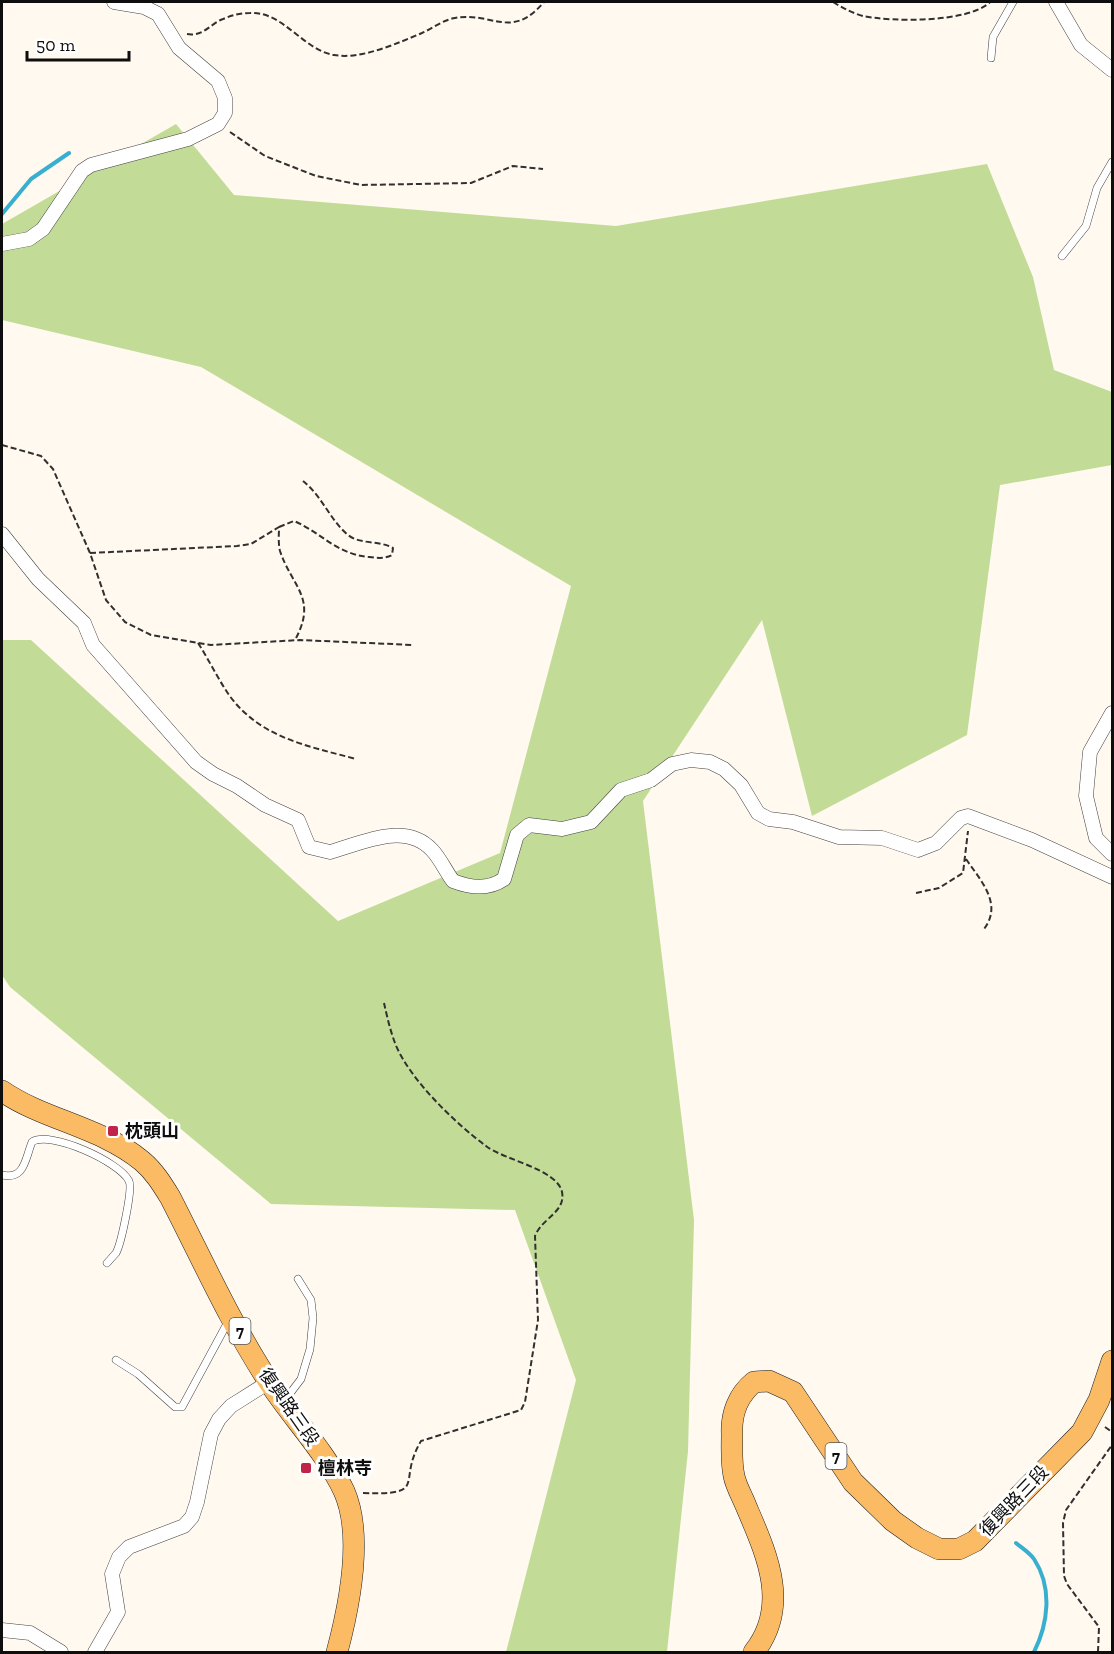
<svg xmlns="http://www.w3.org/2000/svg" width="1114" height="1654" font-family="'Zilla Slab','Noto Sans TC',serif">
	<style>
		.forest { fill: #c2dc97 }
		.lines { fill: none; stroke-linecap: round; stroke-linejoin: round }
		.stream { stroke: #39afd0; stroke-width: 4 }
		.lane-casing { stroke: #414141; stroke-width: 8 }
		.street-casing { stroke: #414141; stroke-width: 15 }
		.primary-casing { stroke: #1f1f1f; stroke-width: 22 }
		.path { stroke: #303030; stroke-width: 2; stroke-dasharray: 6 3; stroke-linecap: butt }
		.lane { stroke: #fff; stroke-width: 7 }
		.street { stroke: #fff; stroke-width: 14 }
		.primary { stroke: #fbba64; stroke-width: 21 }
		.poi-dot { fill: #c22348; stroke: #fff; stroke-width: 2 }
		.labels { text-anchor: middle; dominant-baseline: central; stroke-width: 6; stroke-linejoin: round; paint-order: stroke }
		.shield { fill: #fff; stroke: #565656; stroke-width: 1.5 }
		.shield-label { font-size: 16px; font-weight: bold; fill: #0e0e0e }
		.poi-label { font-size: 18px; font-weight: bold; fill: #0e0e0e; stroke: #fff; text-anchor: start }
		.street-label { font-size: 18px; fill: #0e0e0e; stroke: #fff }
	</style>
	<rect width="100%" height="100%" fill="#fff9f0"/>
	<path class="forest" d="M 176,124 L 234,195 L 616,226 L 987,164 L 1033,277 L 1054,370 L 1112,392 L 1112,465 L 1000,485 L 967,735 L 812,816 L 762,620 L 643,801 L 694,1220 L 688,1451 L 667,1652 L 506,1652 L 576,1380 L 515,1210 L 271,1204 L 10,987 L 2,975 L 2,640 L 31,640 L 338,921 L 500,853 L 571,586 L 201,367 L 2,320 L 2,224 Z"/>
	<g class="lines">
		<path class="stream" d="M 2,214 L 31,179 L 69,153
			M 1016,1543 C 1022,1548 1030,1553 1034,1559 C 1053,1588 1048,1624 1034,1652"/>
		<g class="lane-casing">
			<path id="lane" d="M 991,58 L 993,37 L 1013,2
				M 1062,256 L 1086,226 L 1097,188 L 1112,162
				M 2,1175 C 25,1180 25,1159 32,1142 C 50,1130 120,1162 129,1181 C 133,1189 121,1244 116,1253 C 113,1256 110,1260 107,1263
				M 116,1360 L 138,1374 L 175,1407 L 182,1407 L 229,1320
				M 285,1400 L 301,1379 L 310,1349 L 313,1318 L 311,1300 L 298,1279"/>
		</g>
		<g class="street-casing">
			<path id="street" d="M 1056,2 L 1081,45 L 1112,70
				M 2,244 L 29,239 L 43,229 L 82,171 L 91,165 L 188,139 L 218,124 L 225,113 L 225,98 L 218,81 L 179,48 L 158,14 L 144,7 L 114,2
				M 2,534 L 38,579 L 84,623 L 93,645 L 196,762 L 213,774 L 237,786 L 265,805 L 298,820 L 309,847 L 330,852 C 362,843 405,821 432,850 C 440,858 446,872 453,881 C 471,888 488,890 504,879 L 517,835 L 529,825 L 562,829 L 591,822 L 621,790 L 651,780 L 672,764 L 691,760 L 710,762 L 724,769 L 741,785 L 758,813 L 769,819 L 793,822 L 839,837 L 882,838 L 918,850 L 936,843 L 961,818 L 968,816 L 1032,840 L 1112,877
				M 1112,713 L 1090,752 L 1086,796 L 1096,838 L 1112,854
				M 2,1630 L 30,1633 L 61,1652
				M 95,1652 L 118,1612 L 112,1574 L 119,1557 L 129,1547 L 184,1526 L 192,1517 L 197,1502 L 211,1434 L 219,1419 L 231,1406 L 269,1382"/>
		</g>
		<g class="primary-casing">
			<path id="primary" d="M 2,1091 C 44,1120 101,1127 142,1161 C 154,1171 162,1184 170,1197 C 202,1259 231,1324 269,1382 C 293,1419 325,1451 344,1491 C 364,1536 349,1607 337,1652
				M 754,1652 C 791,1605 766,1553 746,1506 C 742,1496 736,1486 734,1476 C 731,1462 732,1448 732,1434 C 731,1414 738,1395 754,1382 L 769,1381 L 793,1392 L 853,1482 L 893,1521 L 917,1538 L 939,1549 L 959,1549 L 975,1541 L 1082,1432 L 1099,1400 L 1112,1361"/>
		</g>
		<path class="path" d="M 833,2 C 843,8 852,13 863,16 C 892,22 969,23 990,2
			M 187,34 C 203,37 210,24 223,19 C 232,15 241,13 250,13 C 283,11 303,50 334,55 C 361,60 398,43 422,33 C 433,28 443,20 455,18 C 492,11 511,41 544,2
			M 230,132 L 265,156 L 316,176 L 361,185 L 471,183 L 513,166 L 543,169
			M 2,445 L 41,456 L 53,469 L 90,553 L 106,600 L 125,622 L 151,635 L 211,645 L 300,640 L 413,645
			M 279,527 L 294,521 C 322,533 336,554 369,557 C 377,558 385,559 392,555 L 393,548 C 379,540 361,545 348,535 C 330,520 322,496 303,481
			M 90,553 L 237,546 L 251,544 L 279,527 C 279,534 278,543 280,551 C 292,587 318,598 295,640
			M 198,643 C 209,660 218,679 229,695 C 260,738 308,746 356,759
			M 966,859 C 981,881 1003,904 984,929
			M 916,893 L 939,888 L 963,873 L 968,831
			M 1105,1427 L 1112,1432
			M 363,1493 C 430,1495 396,1483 421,1441 L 521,1410 L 525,1402 L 538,1320 L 535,1236 C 542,1218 566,1212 562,1192 C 557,1169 504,1160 486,1146 C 455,1123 409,1079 395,1043 C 390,1030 387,1016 384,1003
			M 1098,1652 L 1099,1627 L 1067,1584 L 1064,1576 L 1063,1523 L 1066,1510 L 1112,1445"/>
		<use href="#lane" class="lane"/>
		<use href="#street" class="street"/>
		<use href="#primary" class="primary"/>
	</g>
	<g class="poi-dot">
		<rect x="107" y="1125" width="12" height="12" rx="3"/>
		<rect x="300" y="1462" width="12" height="12" rx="3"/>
	</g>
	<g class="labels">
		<g class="shield">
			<rect x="229.5" y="1318" width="21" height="26" rx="4.5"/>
			<rect x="825.5" y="1443" width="21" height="26" rx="4.5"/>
		</g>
		<g class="shield-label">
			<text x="240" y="1331">7</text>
			<text x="836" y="1456">7</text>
		</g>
		<g class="poi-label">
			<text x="125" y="1131">枕頭山</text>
			<text x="318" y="1468">檀林寺</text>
		</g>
		<g class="street-label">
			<text transform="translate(289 1407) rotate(55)">復興路三段</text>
			<text transform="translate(1014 1501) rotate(-46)">復興路三段</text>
		</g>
	</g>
	<rect width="1114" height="1654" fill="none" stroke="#0e0e0e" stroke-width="6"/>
	<path d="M27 51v9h102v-9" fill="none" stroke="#0e0e0e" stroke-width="3"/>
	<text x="36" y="51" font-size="18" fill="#0e0e0e" stroke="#ffffff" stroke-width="4.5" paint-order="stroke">50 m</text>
</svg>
